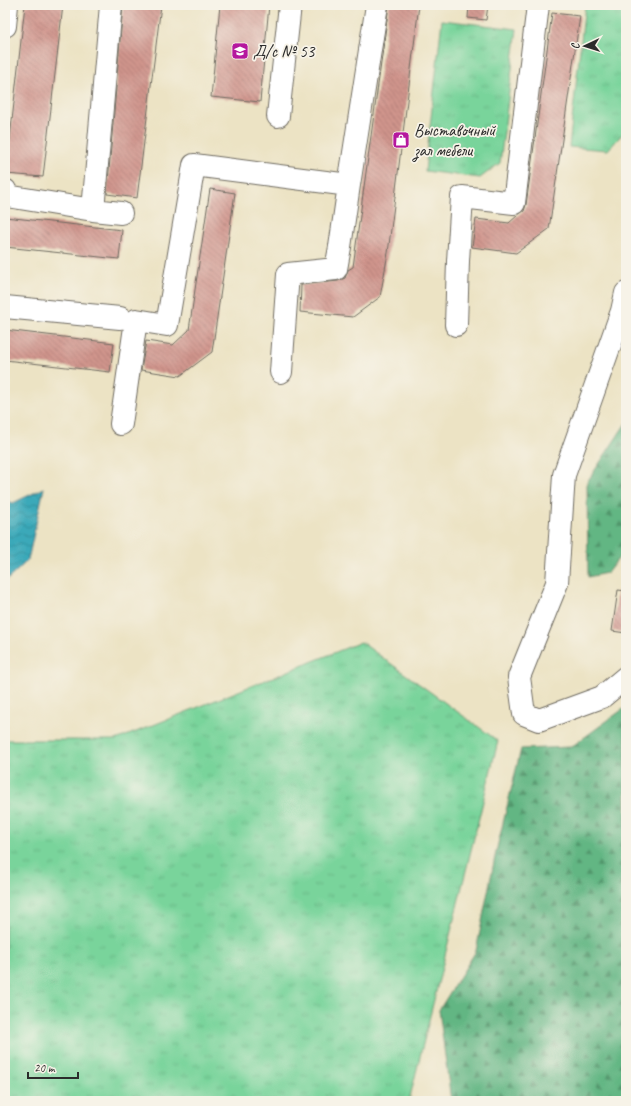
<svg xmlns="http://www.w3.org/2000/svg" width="631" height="1106" font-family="Caveat,sans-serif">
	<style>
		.grass { fill: url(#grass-tufts); stroke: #528063 }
		.forest { fill: url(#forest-firs); stroke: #467057 }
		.water { fill: url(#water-waves); stroke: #326a72 }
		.building { fill: url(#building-back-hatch) }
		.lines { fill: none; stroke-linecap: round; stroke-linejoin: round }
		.minor-casing { stroke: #6f6b61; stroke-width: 24 }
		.minor { stroke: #fff; stroke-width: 22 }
		.labels { text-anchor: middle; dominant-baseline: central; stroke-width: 3.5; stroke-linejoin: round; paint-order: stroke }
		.poi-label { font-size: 17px; fill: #2b2b2b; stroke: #f7f3e8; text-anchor: start }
	</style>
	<defs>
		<pattern id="grass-tufts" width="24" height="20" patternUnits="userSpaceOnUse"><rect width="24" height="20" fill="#79d49b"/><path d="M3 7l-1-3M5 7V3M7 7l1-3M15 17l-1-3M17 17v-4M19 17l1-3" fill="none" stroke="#69b686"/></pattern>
		<pattern id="forest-firs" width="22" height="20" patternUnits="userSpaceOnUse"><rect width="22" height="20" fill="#62b683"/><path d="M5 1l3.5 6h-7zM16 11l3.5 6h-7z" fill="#51946b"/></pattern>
		<pattern id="water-waves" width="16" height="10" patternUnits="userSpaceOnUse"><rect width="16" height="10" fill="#3aa9b9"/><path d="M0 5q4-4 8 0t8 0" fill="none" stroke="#318a97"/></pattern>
		<pattern id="building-back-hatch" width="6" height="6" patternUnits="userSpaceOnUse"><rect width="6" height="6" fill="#d0948c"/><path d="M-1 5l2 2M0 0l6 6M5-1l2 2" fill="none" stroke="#a97973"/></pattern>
	</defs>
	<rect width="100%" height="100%" fill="#f7f3e8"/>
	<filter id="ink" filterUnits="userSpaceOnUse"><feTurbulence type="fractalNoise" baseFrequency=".025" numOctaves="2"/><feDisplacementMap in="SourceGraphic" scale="8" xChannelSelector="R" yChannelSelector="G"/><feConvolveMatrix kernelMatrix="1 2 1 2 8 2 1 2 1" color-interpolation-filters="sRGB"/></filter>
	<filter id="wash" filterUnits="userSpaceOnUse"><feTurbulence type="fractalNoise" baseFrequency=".012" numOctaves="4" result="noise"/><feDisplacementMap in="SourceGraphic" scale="16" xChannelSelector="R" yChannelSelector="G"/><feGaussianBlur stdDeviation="0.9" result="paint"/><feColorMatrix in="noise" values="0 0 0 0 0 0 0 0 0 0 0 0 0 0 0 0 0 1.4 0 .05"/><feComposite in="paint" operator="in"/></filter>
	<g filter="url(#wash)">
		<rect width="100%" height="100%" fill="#ece3c4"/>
		<path class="grass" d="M 585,5 L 626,5 L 626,130 L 608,150 L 569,147 Z
			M 442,20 L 517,29 L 500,163 L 480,178 L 425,171 Z
			M 361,642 L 498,741 L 409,1101 L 5,1101 L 5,740 L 116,740 Z"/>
		<path class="forest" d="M 626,423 L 626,549 L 607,573 L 588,577 L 587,482 Z
			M 626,707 L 626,1101 L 451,1101 L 439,1010 L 476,951 L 496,852 L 521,749 L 571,747 Z"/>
		<path class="water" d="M 44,488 L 28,560 L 5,582 L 5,500 L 13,503 Z"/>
		<g id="blocks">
			<path class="building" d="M 25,5 L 63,5 L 43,177 L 6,174 Z
				M 123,5 L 161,5 L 137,198 L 107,194 Z
				M 220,5 L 269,5 L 260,102 L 211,97 Z
				M 389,5 L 419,5 L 388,253 L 380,297 L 353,317 L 300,312 L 301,285 L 338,281 L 345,278 L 348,270 L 353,267 Z
				M 469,5 L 488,5 L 486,20 L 468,18 Z
				M 552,13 L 580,16 L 549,229 L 516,253 L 472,247 L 476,219 L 509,223 L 518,215 L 524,211 L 526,205 Z
				M 210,189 L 235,193 L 212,352 L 180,376 L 141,370 L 146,341 L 173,345 L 189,330 Z
				M 5,217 L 122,230 L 119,259 L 5,247 Z
				M 5,330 L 114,343 L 110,372 L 5,360 Z
				M 618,590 L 626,591 L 626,633 L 612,631 Z"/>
		</g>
	</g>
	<g filter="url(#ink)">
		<use href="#blocks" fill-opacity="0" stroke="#6f6b61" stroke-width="1"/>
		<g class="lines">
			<g class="minor-casing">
				<path id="minor" d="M 5,26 L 7,5
					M 278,116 L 290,5
					M 5,190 L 7,196 L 93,210 L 121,213
					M 93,210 L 111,5
					M 626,293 L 622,311 L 564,475 L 557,583 L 519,677 L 524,714 L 539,720 L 602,697 L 626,677
					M 5,307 L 120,318
					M 456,325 L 458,261 L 462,197 L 514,203 L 538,5
					M 281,372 L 288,274 L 336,269 L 340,247 L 349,185
					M 121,424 L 136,320 L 167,325 L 194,165 L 349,185 L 377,5"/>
			</g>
			<use href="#minor" class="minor"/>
		</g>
	</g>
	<defs>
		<g id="school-square" transform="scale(0.9)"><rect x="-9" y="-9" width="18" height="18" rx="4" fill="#b5179e" stroke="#f7f3e8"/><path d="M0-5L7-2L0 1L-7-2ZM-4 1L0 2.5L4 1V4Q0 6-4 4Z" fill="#fff"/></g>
		<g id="shop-square" transform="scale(0.9)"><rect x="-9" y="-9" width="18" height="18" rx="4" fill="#b5179e" stroke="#f7f3e8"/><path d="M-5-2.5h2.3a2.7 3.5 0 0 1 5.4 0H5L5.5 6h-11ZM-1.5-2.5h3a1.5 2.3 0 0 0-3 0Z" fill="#fff"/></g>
	</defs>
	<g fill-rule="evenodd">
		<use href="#school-square" x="240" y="51"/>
		<use href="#shop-square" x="401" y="140"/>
	</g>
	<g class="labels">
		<g class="poi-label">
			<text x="253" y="51">Д/с № 53</text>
			<text x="414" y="130">Выставочный<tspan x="414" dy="20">зал мебели</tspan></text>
		</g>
	</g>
	<rect width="631" height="1106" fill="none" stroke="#f7f3e8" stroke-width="20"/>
	<g transform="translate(585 46) rotate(266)" stroke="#f7f3e8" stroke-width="3" paint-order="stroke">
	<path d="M0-3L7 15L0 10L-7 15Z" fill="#2b2b2b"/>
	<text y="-6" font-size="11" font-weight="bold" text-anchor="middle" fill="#2b2b2b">С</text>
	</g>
	<path d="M28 1072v6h50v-6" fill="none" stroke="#2b2b2b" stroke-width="2"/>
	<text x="34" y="1072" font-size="12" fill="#2b2b2b" stroke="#f7f3e8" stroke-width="3" paint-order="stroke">20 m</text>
</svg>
